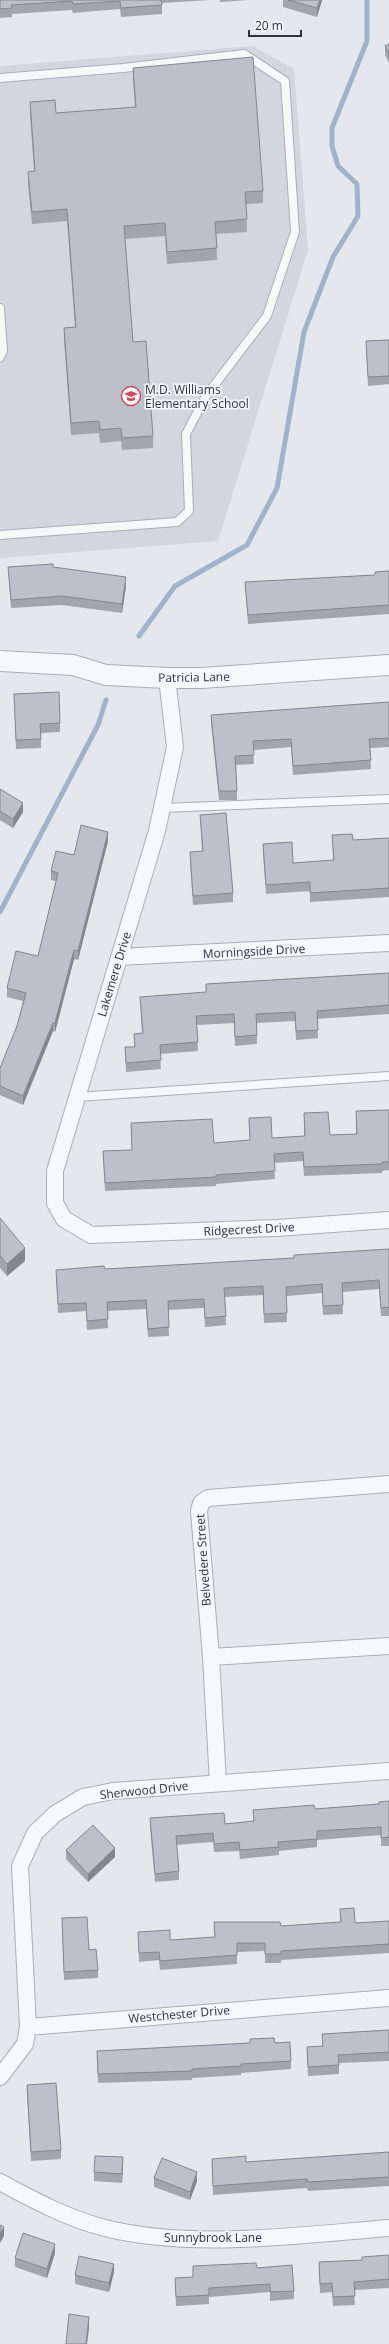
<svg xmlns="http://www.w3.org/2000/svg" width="389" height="2344" font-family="'Open Sans',sans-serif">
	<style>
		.built { fill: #d2d6de }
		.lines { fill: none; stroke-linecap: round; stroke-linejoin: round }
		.stream { stroke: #9fb4cc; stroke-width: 5 }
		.service-casing { stroke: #a9aeb7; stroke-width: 10 }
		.minor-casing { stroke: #a9aeb7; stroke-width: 18 }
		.tertiary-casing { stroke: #a9aeb7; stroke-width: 22 }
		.service { stroke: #f7f8fa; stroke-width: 8 }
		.minor { stroke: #f7f8fa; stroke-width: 16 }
		.tertiary { stroke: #f7f8fa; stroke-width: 20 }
		.wall { fill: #a1a5ae }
		.shaded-wall { fill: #83868d }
		.building { fill: #bbc0ca; stroke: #83868d }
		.labels { text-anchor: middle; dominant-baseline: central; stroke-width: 3.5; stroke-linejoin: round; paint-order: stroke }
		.poi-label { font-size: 12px; fill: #2b3445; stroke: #f4f6f9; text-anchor: start }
		.street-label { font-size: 12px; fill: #2b3445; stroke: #f4f6f9 }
	</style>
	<rect width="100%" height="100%" fill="#e4e7ec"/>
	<path class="built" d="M 253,46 L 294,69 L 308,250 L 218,541 L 0,558 L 0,66 Z"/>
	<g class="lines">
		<path class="stream" d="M 139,636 L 175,586 L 247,545 L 277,488 L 304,332 L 333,257 L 358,216 L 357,184 L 338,166 L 332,146 L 332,128 L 367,41 L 367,0
			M 0,912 L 98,725 L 106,700"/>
		<g class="service-casing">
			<path id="service" d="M 0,78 L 123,68 L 244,54 L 285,81 L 295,232 L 267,316 L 206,396 L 186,434 L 189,511 L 177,522 L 0,535
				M 0,308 L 3,351 L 0,357
				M 162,808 L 389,799
				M 77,1097 L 389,1076"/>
		</g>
		<g class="minor-casing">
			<path id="minor" d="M 167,678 L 175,747 L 157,831 L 55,1171 L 55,1203 L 64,1219 L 91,1235 L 277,1228 L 389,1220
				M 119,957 L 389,943
				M 211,1657 L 389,1646
				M 218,1783 L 211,1657 L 199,1511 L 201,1503 L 208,1498 L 389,1484
				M 28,2027 L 389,1998
				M 0,2077 L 25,2044 L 28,2027 L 20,1866 L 35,1833 L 55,1814 L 83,1797 L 113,1791 L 389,1771
				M 0,2182 C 33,2200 69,2219 105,2228 C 192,2250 300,2235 389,2228"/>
		</g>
		<g class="tertiary-casing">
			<path id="tertiary" d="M 0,661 L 73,665 L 106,675 L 167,678 L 201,678 L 389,665"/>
		</g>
		<use href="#service" class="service"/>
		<use href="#minor" class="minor"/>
		<use href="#tertiary" class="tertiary"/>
	</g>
	<path class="wall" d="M 0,0 L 210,0 L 162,3 L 162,14 L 121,17 L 120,9 L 73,13 L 72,10 L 12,14 L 12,17 L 0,18 Z
		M 220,0 L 248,0 L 220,2 Z
		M 283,0 L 322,0 L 317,17 L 283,7 Z
		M 389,44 L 389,63 L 385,55 L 385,46 Z
		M 133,68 L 263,191 L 263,203 L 246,204 L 247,232 L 216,234 L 217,260 L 167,264 L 165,236 L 125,239 L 133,342 L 153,436 L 153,448 L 122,450 L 121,441 L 100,443 L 99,433 L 71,435 L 64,340 L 64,328 L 75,327 L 67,221 L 32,224 L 28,184 L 28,172 L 34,171 L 30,114 L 30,102 L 56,113 L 135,107 L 133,80 Z
		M 389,340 L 389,384 L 368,386 L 366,341 Z
		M 8,567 L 53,567 L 126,586 L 122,613 L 62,605 L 11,608 Z
		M 389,571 L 389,614 L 248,624 L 245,582 L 375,575 Z
		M 14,694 L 60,723 L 60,732 L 41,733 L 41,748 L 16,749 Z
		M 389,702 L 389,747 L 370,748 L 371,769 L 293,775 L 291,747 L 253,750 L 254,764 L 236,765 L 237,800 L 219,800 L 211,723 L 211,715 Z
		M 0,789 L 23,812 L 13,828 L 0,820 Z
		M 200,815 L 233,893 L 233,902 L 193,905 L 190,861 L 190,852 L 202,851 Z
		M 332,835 L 353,840 L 389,838 L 389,897 L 310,902 L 310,891 L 266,894 L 263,853 L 263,844 L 293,863 L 333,860 Z
		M 108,841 L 78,960 L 74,959 L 55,1032 L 53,1031 L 23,1105 L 0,1095 L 0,1068 L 17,1026 L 23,1001 L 7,997 L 7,988 L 38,956 L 56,881 L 51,880 L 51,871 L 74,855 Z
		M 389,973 L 389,1014 L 317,1019 L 318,1038 L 296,1040 L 295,1021 L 257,1023 L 257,1044 L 235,1046 L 234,1023 L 197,1025 L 198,1051 L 160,1054 L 161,1069 L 126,1072 L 125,1047 L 134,1047 L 134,1034 L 142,1033 L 140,997 L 206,992 L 206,984 Z
		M 389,1110 L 389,1170 L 382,1171 L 382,1173 L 304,1176 L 303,1161 L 274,1163 L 275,1179 L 216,1184 L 216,1186 L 105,1191 L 103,1151 L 132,1150 L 131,1123 L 214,1143 L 250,1140 L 249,1118 L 272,1138 L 304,1136 L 304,1113 L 330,1135 L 356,1134 L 356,1111 Z
		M 0,1218 L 25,1261 L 7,1276 L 0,1268 Z
		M 389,1249 L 389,1316 L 381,1316 L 379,1289 L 342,1292 L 343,1314 L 323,1315 L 322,1293 L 286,1296 L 287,1322 L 264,1323 L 263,1295 L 225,1297 L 226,1325 L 205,1327 L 204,1308 L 168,1310 L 169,1336 L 148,1337 L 146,1309 L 107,1311 L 108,1328 L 87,1330 L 86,1311 L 58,1313 L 56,1270 L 105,1269 L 294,1258 Z
		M 389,1801 L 389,1846 L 381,1846 L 381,1835 L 317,1840 L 317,1847 L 279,1851 L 279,1855 L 240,1859 L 239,1851 L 214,1852 L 213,1842 L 176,1845 L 179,1871 L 179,1880 L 155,1882 L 150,1826 L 150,1818 L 225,1824 L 253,1821 L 253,1810 L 315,1809 L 379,1804 Z
		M 66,1850 L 115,1857 L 88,1882 L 66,1859 Z
		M 340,1909 L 355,1923 L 389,1921 L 389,1955 L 389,1953 L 281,1960 L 281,1963 L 265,1963 L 265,1951 L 237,1952 L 237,1964 L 160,1970 L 159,1960 L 139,1962 L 138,1932 L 170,1940 L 214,1937 L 214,1922 L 281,1926 L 340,1922 Z
		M 62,1918 L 89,1950 L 98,1970 L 98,1978 L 64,1980 Z
		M 389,2030 L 389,2061 L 339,2063 L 339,2074 L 308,2076 L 307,2047 L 323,2046 L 322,2034 Z
		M 275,2043 L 291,2061 L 291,2069 L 241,2073 L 241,2075 L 192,2078 L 192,2080 L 98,2083 L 97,2051 Z
		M 27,2085 L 61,2150 L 61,2159 L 31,2161 L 27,2094 Z
		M 389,2152 L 389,2186 L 308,2191 L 307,2188 L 213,2195 L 212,2159 L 246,2162 Z
		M 123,2166 L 122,2183 L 94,2181 L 94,2172 Z
		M 154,2178 L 197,2181 L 190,2200 L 154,2187 Z
		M 55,2253 L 47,2278 L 15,2267 L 15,2258 Z
		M 389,2255 L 389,2288 L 354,2290 L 355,2305 L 333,2306 L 332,2292 L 320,2293 L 319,2262 L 362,2260 Z
		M 193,2266 L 257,2268 L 294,2291 L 294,2299 L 270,2301 L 270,2292 L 209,2297 L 209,2304 L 176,2306 L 175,2278 L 193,2277 Z
		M 114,2272 L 109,2292 L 75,2284 L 75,2275 Z"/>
	<path class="shaded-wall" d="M 320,0 L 322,0 L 317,17 L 317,8 Z
		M 126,577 L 126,586 L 122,613 L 122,604 Z
		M 23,803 L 23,812 L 13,828 L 13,819 Z
		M 108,832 L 108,841 L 78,960 L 78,951 Z
		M 74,950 L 74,959 L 55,1032 L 55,1023 Z
		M 53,1023 L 53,1031 L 23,1105 L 23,1096 Z
		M 25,1248 L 25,1261 L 7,1276 L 7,1264 Z
		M 115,1848 L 115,1857 L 88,1882 L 88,1874 Z
		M 123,2157 L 123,2166 L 122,2183 L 122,2174 Z
		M 197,2172 L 197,2181 L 190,2200 L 190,2192 Z
		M 4,2227 L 4,2236 L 0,2243 L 0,2234 Z
		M 55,2244 L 55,2253 L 47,2278 L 47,2269 Z
		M 114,2264 L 114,2272 L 109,2292 L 109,2283 Z
		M 89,2317 L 89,2329 L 87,2344 L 86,2344 Z"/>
	<path class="building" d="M 0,0 L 161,0 L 162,5 L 121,8 L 120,1 L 73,4 L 72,1 L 11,5 L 12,8 L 0,9 Z
		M 288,0 L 320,0 L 317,8 Z
		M 389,44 L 389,54 L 385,46 Z
		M 253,57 L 263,191 L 245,192 L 247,219 L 215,222 L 217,248 L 167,252 L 165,223 L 124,226 L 133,342 L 146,341 L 153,436 L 122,438 L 121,428 L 100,430 L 99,421 L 71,423 L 64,328 L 76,327 L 67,209 L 32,212 L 28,172 L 35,171 L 30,102 L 55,100 L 56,113 L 136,107 L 133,68 Z
		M 389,340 L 389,376 L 368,377 L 366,341 Z
		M 53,564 L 53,567 L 126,577 L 122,604 L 62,596 L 11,600 L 8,567 Z
		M 389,571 L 389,605 L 248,615 L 245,582 L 375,575 L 375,572 Z
		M 59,692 L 60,723 L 40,724 L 41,739 L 16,740 L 14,694 Z
		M 389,702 L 389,738 L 369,739 L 371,760 L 293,766 L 291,739 L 253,741 L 254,755 L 235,756 L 237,791 L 219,791 L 211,715 Z
		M 0,789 L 23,803 L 13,819 L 0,811 Z
		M 226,813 L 233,893 L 193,896 L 190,852 L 203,851 L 200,815 Z
		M 81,825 L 108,832 L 78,951 L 74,950 L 55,1023 L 53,1023 L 23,1096 L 0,1086 L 0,1068 L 17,1026 L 26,993 L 7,988 L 16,951 L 38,956 L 58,873 L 51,871 L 56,851 L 74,855 Z
		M 352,834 L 353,840 L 389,838 L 389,888 L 310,893 L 310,882 L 266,885 L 263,844 L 292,842 L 293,863 L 334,860 L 332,835 Z
		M 389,973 L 389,1005 L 317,1011 L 318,1030 L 296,1031 L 295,1012 L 256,1014 L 257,1035 L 235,1037 L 234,1014 L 196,1016 L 198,1042 L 160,1045 L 161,1060 L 126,1063 L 125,1047 L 135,1047 L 134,1034 L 143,1033 L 140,997 L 206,992 L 206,984 Z
		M 389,1110 L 389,1162 L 382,1162 L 382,1164 L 304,1167 L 303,1152 L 274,1154 L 275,1171 L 216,1175 L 216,1177 L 105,1183 L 103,1151 L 132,1150 L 131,1123 L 212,1119 L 214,1143 L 250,1140 L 249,1118 L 271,1117 L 272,1138 L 305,1136 L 304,1113 L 328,1112 L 330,1135 L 357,1134 L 356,1111 Z
		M 0,1218 L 25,1248 L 7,1264 L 0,1256 Z
		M 389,1249 L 389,1307 L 381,1308 L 379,1280 L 342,1283 L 343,1305 L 323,1306 L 322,1284 L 286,1287 L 287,1313 L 264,1314 L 263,1286 L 224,1288 L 226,1316 L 205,1318 L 204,1299 L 168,1301 L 169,1327 L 148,1329 L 146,1300 L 107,1302 L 108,1319 L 87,1321 L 86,1303 L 58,1304 L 56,1270 L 104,1266 L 105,1269 L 294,1258 L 294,1255 Z
		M 389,1801 L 389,1837 L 381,1838 L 381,1827 L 317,1831 L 317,1839 L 278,1842 L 279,1847 L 240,1850 L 239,1842 L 214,1844 L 213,1833 L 176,1836 L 179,1871 L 155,1874 L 150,1818 L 224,1813 L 225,1824 L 254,1821 L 253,1810 L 314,1805 L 315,1809 L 379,1804 L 379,1802 Z
		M 93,1825 L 115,1848 L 88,1874 L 66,1850 Z
		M 354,1908 L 355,1923 L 389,1921 L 389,1946 L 389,1944 L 281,1951 L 281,1954 L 265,1954 L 265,1943 L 237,1943 L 237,1955 L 160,1961 L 159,1952 L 139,1953 L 138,1932 L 170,1930 L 170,1940 L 215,1937 L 214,1922 L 280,1922 L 281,1926 L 341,1922 L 340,1909 Z
		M 87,1917 L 89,1950 L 96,1949 L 98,1970 L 64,1972 L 62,1918 Z
		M 389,2030 L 389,2052 L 338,2055 L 339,2065 L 308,2067 L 307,2047 L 323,2046 L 322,2034 Z
		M 274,2038 L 275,2043 L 290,2042 L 291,2061 L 241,2064 L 241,2066 L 192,2069 L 192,2071 L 98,2074 L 97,2051 L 250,2043 L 250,2039 Z
		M 56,2083 L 61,2150 L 31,2152 L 27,2085 Z
		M 389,2152 L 389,2177 L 308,2182 L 307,2179 L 213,2186 L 212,2159 L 246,2156 L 246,2162 Z
		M 95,2156 L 123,2157 L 122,2174 L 94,2172 Z
		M 162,2158 L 197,2172 L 190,2192 L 154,2178 Z
		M 0,2225 L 4,2227 L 0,2234 Z
		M 23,2233 L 55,2244 L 47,2269 L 15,2258 Z
		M 389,2255 L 389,2279 L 354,2282 L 355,2296 L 333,2297 L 332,2283 L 320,2284 L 319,2262 L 362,2260 L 362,2257 Z
		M 79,2256 L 114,2264 L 109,2283 L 75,2275 Z
		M 256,2263 L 257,2268 L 292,2265 L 294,2291 L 270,2292 L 270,2284 L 209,2288 L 209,2295 L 176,2297 L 175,2278 L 193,2277 L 193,2266 Z
		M 69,2314 L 89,2317 L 86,2344 L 66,2344 Z"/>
	<defs>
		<g id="school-ring" transform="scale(1)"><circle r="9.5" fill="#f4f6f9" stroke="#d1495b" stroke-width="1.5"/><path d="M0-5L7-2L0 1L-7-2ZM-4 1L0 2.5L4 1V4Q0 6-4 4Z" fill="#d1495b"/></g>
	</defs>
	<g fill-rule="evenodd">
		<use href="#school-ring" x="131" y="396"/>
	</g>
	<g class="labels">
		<g class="poi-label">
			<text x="145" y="389">M.D. Williams<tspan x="145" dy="14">Elementary School</tspan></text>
		</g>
		<g class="street-label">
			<text transform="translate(194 677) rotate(-1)">Patricia Lane</text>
			<text transform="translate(254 951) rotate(-3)">Morningside Drive</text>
			<text transform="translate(114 974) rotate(-73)">Lakemere Drive</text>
			<text transform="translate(249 1229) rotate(-3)">Ridgecrest Drive</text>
			<text transform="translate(203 1560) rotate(-94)">Belvedere Street</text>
			<text transform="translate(144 1790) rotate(-6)">Sherwood Drive</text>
			<text transform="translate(179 2014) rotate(-5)">Westchester Drive</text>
			<text x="213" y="2237">Sunnybrook Lane</text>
		</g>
	</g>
	<path d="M249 30v6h52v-6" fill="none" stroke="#2b3445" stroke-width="2"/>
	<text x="255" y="30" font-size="12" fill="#2b3445" stroke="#f4f6f9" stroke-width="3" paint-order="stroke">20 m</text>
</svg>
